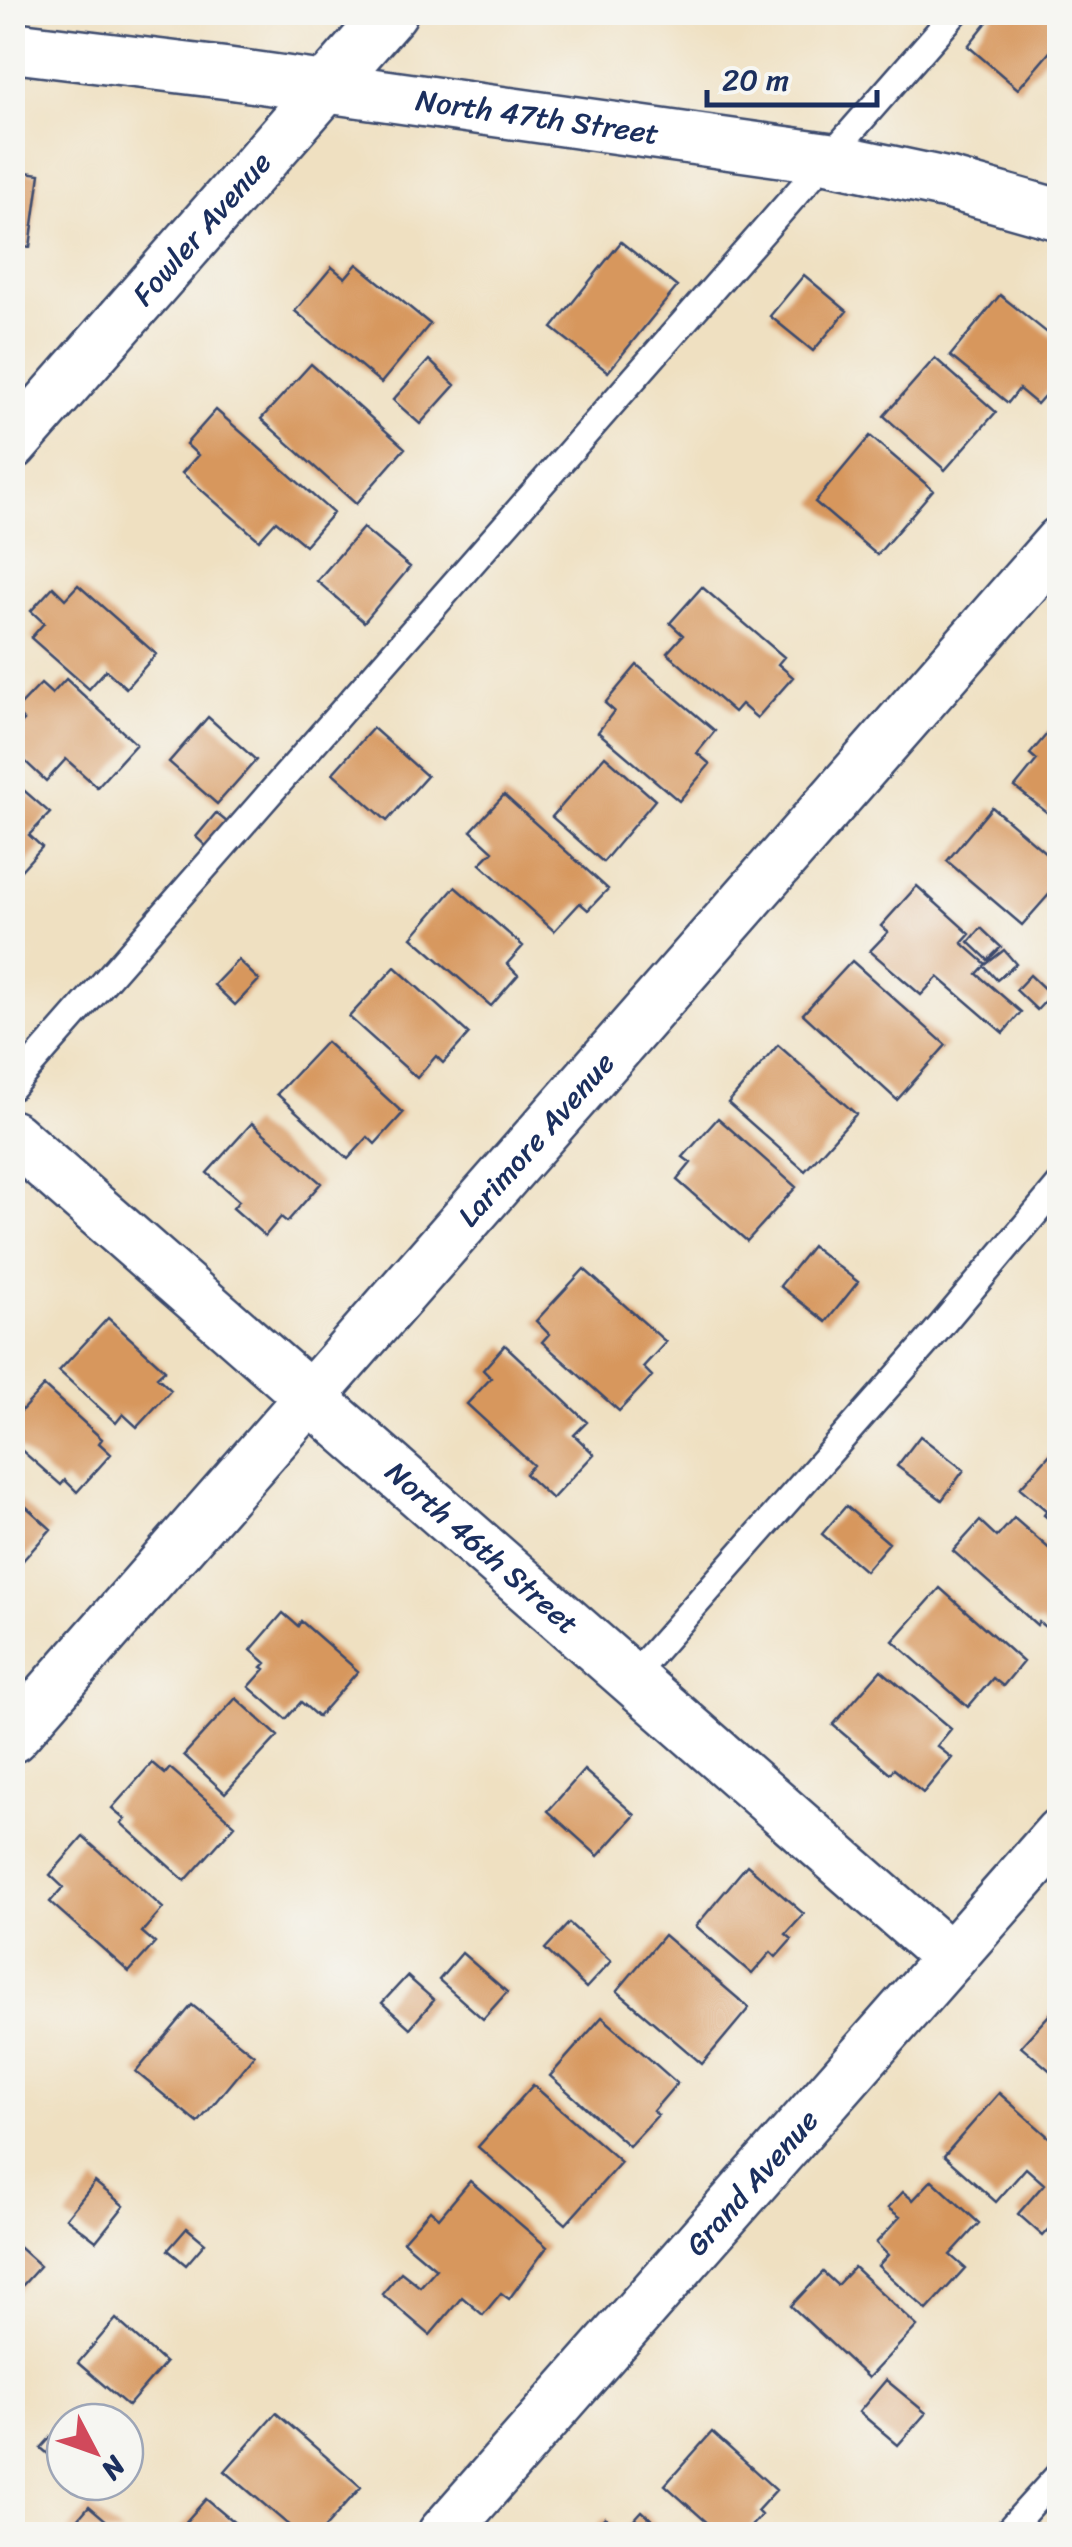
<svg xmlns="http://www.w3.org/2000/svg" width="1072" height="2547" font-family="Sriracha,sans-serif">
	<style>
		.building { fill: #d7975d }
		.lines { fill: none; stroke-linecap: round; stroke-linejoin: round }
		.lane-casing { stroke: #3b4a6d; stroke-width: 30 }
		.street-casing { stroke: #3b4a6d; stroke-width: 55 }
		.lane { stroke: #fff; stroke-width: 25 }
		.street { stroke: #fff; stroke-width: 50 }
		.labels { text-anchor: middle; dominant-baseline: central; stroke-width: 9; stroke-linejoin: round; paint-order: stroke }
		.street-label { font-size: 30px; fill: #1b2f5e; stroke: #f6f6f2 }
	</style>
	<rect width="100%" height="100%" fill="#f6f6f2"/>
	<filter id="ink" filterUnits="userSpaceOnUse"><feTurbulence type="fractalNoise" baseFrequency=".01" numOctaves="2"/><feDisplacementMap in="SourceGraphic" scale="20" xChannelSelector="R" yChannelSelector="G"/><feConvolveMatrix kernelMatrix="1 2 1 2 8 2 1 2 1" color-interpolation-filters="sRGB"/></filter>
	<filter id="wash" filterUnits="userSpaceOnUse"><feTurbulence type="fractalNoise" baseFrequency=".0048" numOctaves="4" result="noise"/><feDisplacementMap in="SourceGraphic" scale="40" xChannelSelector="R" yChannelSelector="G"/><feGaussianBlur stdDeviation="2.25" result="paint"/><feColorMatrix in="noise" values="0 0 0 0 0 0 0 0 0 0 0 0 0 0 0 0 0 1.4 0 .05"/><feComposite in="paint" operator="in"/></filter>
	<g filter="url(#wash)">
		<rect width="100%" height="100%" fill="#efe0c1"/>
		<g id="blocks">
			<path class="building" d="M 995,12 L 1060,12 L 1060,40 L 1018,89 L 968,46 Z
				M 12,170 L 40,174 L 30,247 L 12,244 Z
				M 621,242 L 677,287 L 608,372 L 552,328 Z
				M 357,264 L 430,324 L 381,383 L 295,311 L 332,267 L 345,278 Z
				M 804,275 L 847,311 L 813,351 L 770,316 Z
				M 1000,295 L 1060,343 L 1060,354 L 1053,362 L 1060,367 L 1060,378 L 1037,404 L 1019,389 L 1008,403 L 950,356 Z
				M 935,358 L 996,412 L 945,470 L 884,416 Z
				M 429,360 L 455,385 L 420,424 L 393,400 Z
				M 311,364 L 405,448 L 356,504 L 261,419 Z
				M 216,410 L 333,513 L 305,545 L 276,521 L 259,540 L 182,473 L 198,455 L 186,444 Z
				M 870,436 L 933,490 L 877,555 L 815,502 Z
				M 363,528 L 410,567 L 364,622 L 317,581 Z
				M 78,585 L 156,654 L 126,688 L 106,670 L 89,689 L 31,638 L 44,623 L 31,611 L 53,587 L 65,599 Z
				M 702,587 L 784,657 L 778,664 L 793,677 L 757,718 L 741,704 L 734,712 L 667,653 L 683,635 L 670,623 Z
				M 637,665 L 715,731 L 697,753 L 710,764 L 679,801 L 598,732 L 614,711 L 605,703 Z
				M 66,679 L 136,744 L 97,787 L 66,759 L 46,781 L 12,749 L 12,733 L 24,721 L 15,711 L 41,684 L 52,694 Z
				M 208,717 L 256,760 L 217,804 L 169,762 Z
				M 1053,727 L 1060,732 L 1060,823 L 1015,787 L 1037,760 L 1030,754 Z
				M 373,728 L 427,776 L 387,821 L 333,773 Z
				M 605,756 L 655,800 L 603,862 L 552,817 Z
				M 12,780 L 50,813 L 29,835 L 42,847 L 12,880 Z
				M 504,795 L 608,889 L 588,910 L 580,903 L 554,931 L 480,864 L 493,851 L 471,831 Z
				M 992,807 L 1060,865 L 1060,882 L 1022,925 L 947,861 Z
				M 216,813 L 228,823 L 208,848 L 196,837 Z
				M 917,886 L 970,934 L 962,943 L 986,964 L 977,974 L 1021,1012 L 1003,1033 L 938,977 L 921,995 L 870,951 L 888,932 L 881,926 Z
				M 455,887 L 523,946 L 507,964 L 518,975 L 491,1006 L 412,937 Z
				M 981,928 L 1001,947 L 988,960 L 969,942 Z
				M 1004,950 L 1016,964 L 997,980 L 984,966 Z
				M 238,960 L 259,980 L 235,1005 L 214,985 Z
				M 852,961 L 946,1045 L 897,1100 L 803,1014 Z
				M 395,967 L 469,1034 L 443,1063 L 436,1056 L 417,1078 L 349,1017 Z
				M 1030,975 L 1051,995 L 1037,1010 L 1016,990 Z
				M 326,1042 L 403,1113 L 375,1144 L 368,1137 L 348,1159 L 277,1094 Z
				M 778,1045 L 856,1114 L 805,1171 L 728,1103 Z
				M 718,1118 L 796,1187 L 747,1241 L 677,1180 L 691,1163 L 683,1157 Z
				M 252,1123 L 321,1183 L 287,1222 L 281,1217 L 265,1236 L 233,1208 L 239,1201 L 207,1173 Z
				M 812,1246 L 858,1282 L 826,1322 L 780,1286 Z
				M 584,1269 L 666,1342 L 643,1367 L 652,1376 L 619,1411 L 542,1342 L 549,1334 L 536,1321 Z
				M 108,1318 L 165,1370 L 157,1377 L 171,1390 L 137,1427 L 123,1414 L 116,1423 L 59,1371 Z
				M 505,1345 L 587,1422 L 574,1435 L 594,1454 L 552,1499 L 525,1474 L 533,1465 L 467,1404 L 491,1378 L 483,1370 Z
				M 44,1386 L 102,1439 L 99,1443 L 111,1454 L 77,1492 L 65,1480 L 61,1485 L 12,1442 L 12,1421 Z
				M 920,1436 L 964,1470 L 942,1500 L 897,1466 Z
				M 1060,1443 L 1060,1528 L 1044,1515 L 1047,1511 L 1020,1488 Z
				M 12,1494 L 51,1529 L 17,1567 L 12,1563 Z
				M 846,1506 L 889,1543 L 865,1571 L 822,1534 Z
				M 1014,1518 L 1060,1558 L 1060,1627 L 1054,1634 L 1039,1622 L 1037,1625 L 953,1551 L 980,1521 L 997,1537 Z
				M 940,1588 L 1023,1662 L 1003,1686 L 993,1678 L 968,1707 L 893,1641 Z
				M 283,1613 L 298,1626 L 301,1621 L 358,1671 L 318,1717 L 301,1702 L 286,1719 L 249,1687 L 265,1669 L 262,1667 L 266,1663 L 251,1650 Z
				M 881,1670 L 951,1729 L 937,1746 L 952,1758 L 923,1793 L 894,1769 L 890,1773 L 833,1725 Z
				M 236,1698 L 278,1736 L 225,1793 L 184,1755 Z
				M 152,1763 L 165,1774 L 170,1768 L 235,1825 L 185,1881 L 121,1823 L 125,1819 L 112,1808 Z
				M 584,1770 L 635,1815 L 598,1856 L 548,1811 Z
				M 83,1837 L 163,1908 L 142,1932 L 155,1943 L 129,1972 L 50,1902 L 63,1887 L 50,1875 Z
				M 747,1865 L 804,1914 L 786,1934 L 792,1939 L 776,1957 L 771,1952 L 752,1974 L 696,1926 Z
				M 569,1923 L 611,1961 L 586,1988 L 545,1949 Z
				M 664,1935 L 749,2008 L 702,2064 L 617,1991 Z
				M 462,1953 L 507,1992 L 483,2019 L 439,1980 Z
				M 407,1976 L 434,2000 L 410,2028 L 382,2003 Z
				M 1060,2003 L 1060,2079 L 1021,2046 Z
				M 192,2005 L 254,2055 L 198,2123 L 136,2072 Z
				M 602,2017 L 677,2083 L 653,2111 L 658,2115 L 629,2146 L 550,2076 Z
				M 533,2085 L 621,2162 L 566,2224 L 478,2147 Z
				M 999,2093 L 1060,2147 L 1057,2175 L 1060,2217 L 1043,2236 L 1018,2214 L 1044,2184 L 1026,2168 L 996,2202 L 944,2156 Z
				M 932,2180 L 979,2223 L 950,2255 L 965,2268 L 927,2310 L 878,2266 L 888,2255 L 876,2243 L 900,2217 L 888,2208 L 903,2192 L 913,2200 Z
				M 470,2181 L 547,2247 L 509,2299 L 501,2293 L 483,2315 L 462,2297 L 430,2335 L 382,2294 L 401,2272 L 420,2287 L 436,2269 L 403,2241 L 430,2210 L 439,2218 Z
				M 95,2182 L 124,2206 L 96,2241 L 66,2218 Z
				M 187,2228 L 205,2243 L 186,2265 L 168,2250 Z
				M 12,2241 L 40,2266 L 12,2297 Z
				M 854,2267 L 917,2326 L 868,2378 L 791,2306 L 823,2272 L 837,2285 Z
				M 116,2319 L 165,2363 L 128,2406 L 78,2363 Z
				M 886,2380 L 926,2413 L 898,2445 L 859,2412 Z
				M 276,2413 L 361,2487 L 319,2534 L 299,2534 L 225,2471 Z
				M 59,2428 L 65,2433 L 65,2468 L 41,2448 Z
				M 712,2432 L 776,2490 L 757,2511 L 761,2515 L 744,2534 L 720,2534 L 665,2485 Z
				M 206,2499 L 248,2534 L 175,2534 Z
				M 89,2506 L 122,2534 L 67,2532 Z
				M 642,2511 L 667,2534 L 588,2534 L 605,2517 L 622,2533 Z"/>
		</g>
	</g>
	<g filter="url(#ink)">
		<use href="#blocks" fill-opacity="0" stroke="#3b4a6d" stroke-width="2.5"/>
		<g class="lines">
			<g class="lane-casing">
				<path id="lane" d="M 12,1087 L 956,12
					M 631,1678 L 929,1340 L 1060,1184
					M 1005,2534 L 1060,2473"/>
			</g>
			<g class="street-casing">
				<g id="street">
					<path id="s1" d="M 12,47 L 225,73 L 828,158 L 950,184 L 1060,215"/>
					<path id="s2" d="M 12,445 L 392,12"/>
					<path id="s3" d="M 12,1136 L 950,1958"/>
					<path id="s4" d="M 12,1737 L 1060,542"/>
					<path id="s5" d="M 443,2534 L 1060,1833"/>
				</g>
			</g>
			<use href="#lane" class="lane"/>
			<use href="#street" class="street"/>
		</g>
	</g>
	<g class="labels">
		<g class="street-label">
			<text stroke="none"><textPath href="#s1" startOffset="530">North 47th Street</textPath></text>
			<text stroke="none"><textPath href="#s2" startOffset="288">Fowler Avenue</textPath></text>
			<text stroke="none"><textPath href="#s4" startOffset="795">Larimore Avenue</textPath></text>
			<text stroke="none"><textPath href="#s3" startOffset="625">North 46th Street</textPath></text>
			<text stroke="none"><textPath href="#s5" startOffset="468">Grand Avenue</textPath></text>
		</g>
	</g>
	<rect width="1072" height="2547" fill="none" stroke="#f6f6f2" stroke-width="50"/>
	<g transform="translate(95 2452) rotate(131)"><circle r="48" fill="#f6f6f2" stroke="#9ea6b7" stroke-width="2.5"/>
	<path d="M0-8L18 38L0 25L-18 38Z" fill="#d1495b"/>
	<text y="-15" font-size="28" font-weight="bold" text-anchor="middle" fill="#1b2f5e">N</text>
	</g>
	<path d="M707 90v15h170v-15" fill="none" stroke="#1b2f5e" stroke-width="5"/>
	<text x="722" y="90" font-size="30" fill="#1b2f5e" stroke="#f6f6f2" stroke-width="8" paint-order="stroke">20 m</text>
</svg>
